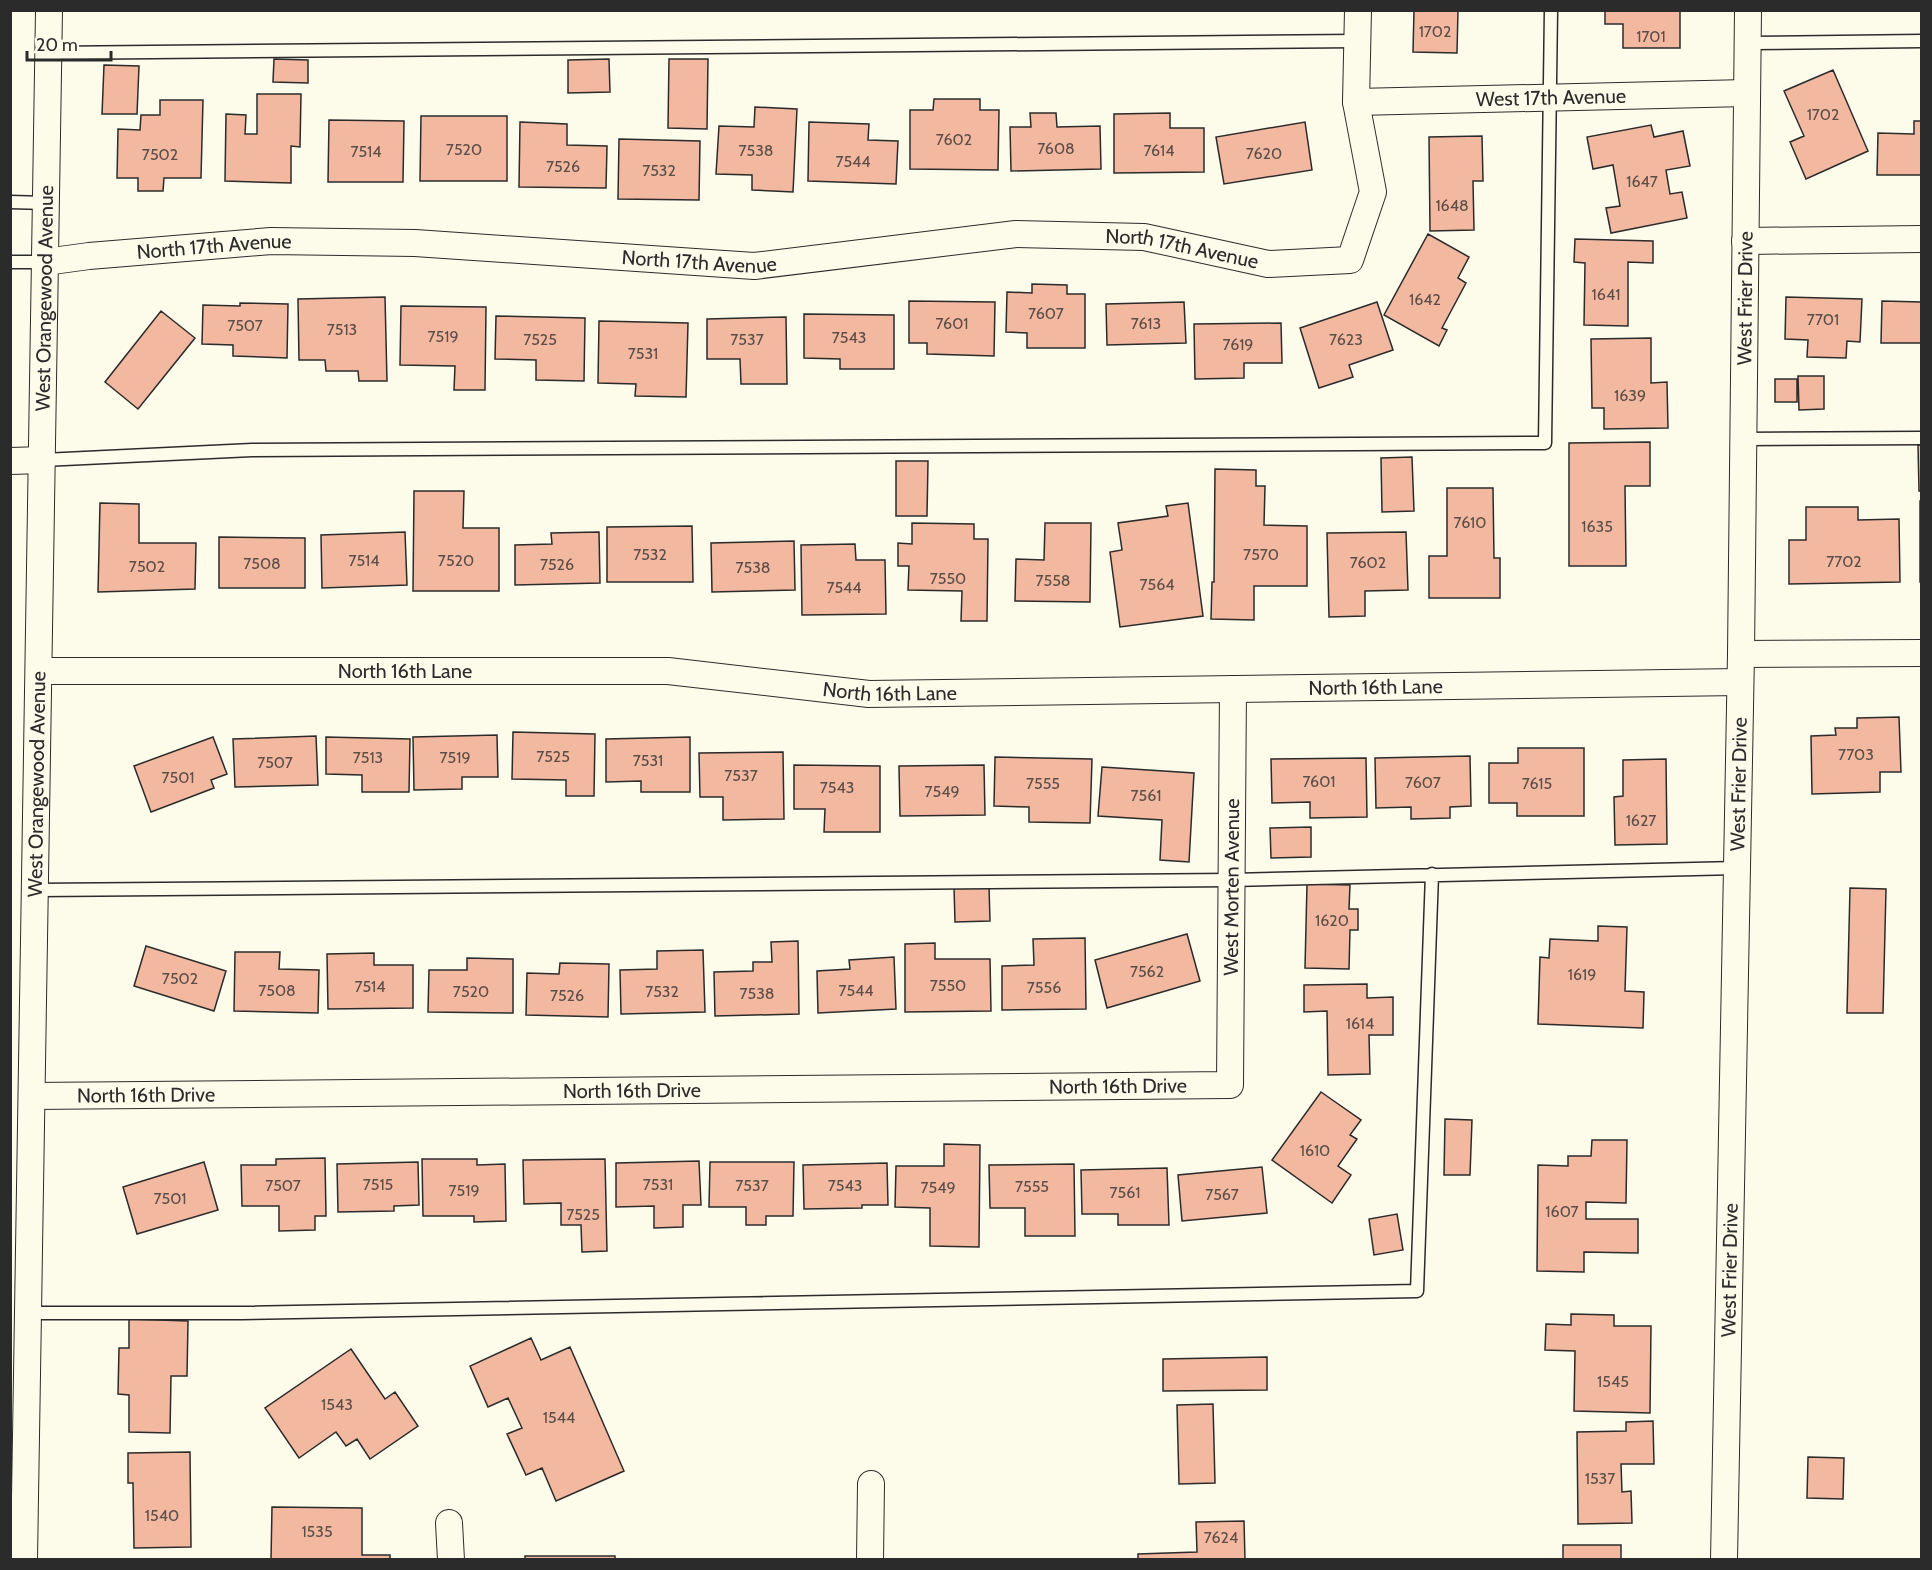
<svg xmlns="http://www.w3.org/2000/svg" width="1932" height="1570" font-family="Cabin,sans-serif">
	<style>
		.building { fill: #f2b8a0; stroke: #2b2b2b; stroke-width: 1.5 }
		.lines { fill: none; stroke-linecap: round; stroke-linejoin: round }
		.service-casing { stroke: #2b2b2b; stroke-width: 15 }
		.minor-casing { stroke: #2b2b2b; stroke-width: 28 }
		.service { stroke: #fdfbea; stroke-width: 12 }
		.minor { stroke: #fdfbea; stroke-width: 26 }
		.labels { text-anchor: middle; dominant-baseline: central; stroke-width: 4.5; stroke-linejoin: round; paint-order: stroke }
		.number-label { font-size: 16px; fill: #5d4e48 }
		.street-label { font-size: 20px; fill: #2b2b2b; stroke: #fdfbea }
	</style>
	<rect width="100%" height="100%" fill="#fdfbea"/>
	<path class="building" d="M 1414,10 L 1458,10 L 1457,53 L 1413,52 Z
		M 1605,10 L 1680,10 L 1680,48 L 1623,48 L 1623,24 L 1605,24 Z
		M 274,59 L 308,60 L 308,83 L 273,82 Z
		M 609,59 L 610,92 L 568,93 L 568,60 Z
		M 669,59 L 708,59 L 707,129 L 668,128 Z
		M 104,65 L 139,66 L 137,114 L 102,114 Z
		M 1833,70 L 1868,151 L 1806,179 L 1790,142 L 1804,136 L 1784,91 Z
		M 257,94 L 301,94 L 300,147 L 291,146 L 291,183 L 225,181 L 226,114 L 246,115 L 245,134 L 257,134 Z
		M 934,99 L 980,99 L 980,110 L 999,110 L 998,170 L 910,169 L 910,110 L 933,110 Z
		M 160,100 L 203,100 L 201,178 L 164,178 L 163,191 L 138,191 L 138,178 L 117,178 L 118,129 L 140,130 L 141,115 L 160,115 Z
		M 755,107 L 797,109 L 793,192 L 752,190 L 752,175 L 716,174 L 719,126 L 754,127 Z
		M 1030,113 L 1056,113 L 1057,127 L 1100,126 L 1101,169 L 1011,171 L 1010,127 L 1031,127 Z
		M 1170,113 L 1170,128 L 1204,128 L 1204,172 L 1114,173 L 1114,114 Z
		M 421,116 L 507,116 L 507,181 L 420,181 Z
		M 329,120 L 404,121 L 403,182 L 328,182 Z
		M 1914,121 L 1922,121 L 1922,175 L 1877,175 L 1878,133 L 1914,134 Z
		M 520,122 L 567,124 L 567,145 L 607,146 L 606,188 L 519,187 Z
		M 809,122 L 869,124 L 868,140 L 898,141 L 896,184 L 808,181 Z
		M 1305,122 L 1312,170 L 1224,184 L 1216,137 Z
		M 1651,125 L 1654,137 L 1683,131 L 1690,166 L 1666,170 L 1670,194 L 1682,192 L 1687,218 L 1611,233 L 1606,208 L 1620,206 L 1613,165 L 1593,169 L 1587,137 Z
		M 1482,136 L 1483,181 L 1473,181 L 1474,230 L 1430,231 L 1429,137 Z
		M 619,139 L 700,141 L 699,200 L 618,199 Z
		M 1428,234 L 1469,257 L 1458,278 L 1466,283 L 1442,328 L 1447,330 L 1439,346 L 1384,315 Z
		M 1575,239 L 1653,241 L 1653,263 L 1628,262 L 1628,326 L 1584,325 L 1585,263 L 1574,262 Z
		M 1032,284 L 1067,285 L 1067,294 L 1085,294 L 1085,348 L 1027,348 L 1027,333 L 1006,332 L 1007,292 L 1032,293 Z
		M 385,297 L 387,381 L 359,381 L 358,371 L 326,371 L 325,360 L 299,360 L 298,299 Z
		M 1786,297 L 1862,299 L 1860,342 L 1847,341 L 1846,358 L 1807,357 L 1808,340 L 1785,339 Z
		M 909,301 L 995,302 L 994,356 L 927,354 L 927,343 L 909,343 Z
		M 1882,301 L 1922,302 L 1922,343 L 1881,343 Z
		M 1184,302 L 1186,343 L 1107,345 L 1106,304 Z
		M 1377,302 L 1393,350 L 1349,365 L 1353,377 L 1319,388 L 1300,328 Z
		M 240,303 L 288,304 L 287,358 L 233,356 L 233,345 L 202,344 L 203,305 L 240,306 Z
		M 401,306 L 486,307 L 485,390 L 454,390 L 455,366 L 400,365 Z
		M 161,311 L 195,338 L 138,409 L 105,382 Z
		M 804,314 L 894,315 L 894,369 L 840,369 L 840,359 L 804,358 Z
		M 496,316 L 585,318 L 584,381 L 536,380 L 536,360 L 495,359 Z
		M 786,317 L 787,384 L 741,384 L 740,359 L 707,359 L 707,319 Z
		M 599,321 L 688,323 L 686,397 L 635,396 L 636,384 L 598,383 Z
		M 1281,323 L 1282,363 L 1244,363 L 1244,378 L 1195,379 L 1194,324 Z
		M 1651,338 L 1651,383 L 1667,382 L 1668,428 L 1604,429 L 1604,408 L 1592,408 L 1591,339 Z
		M 1798,376 L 1824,376 L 1824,409 L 1799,410 Z
		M 1775,379 L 1797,379 L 1797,402 L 1775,402 Z
		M 1650,442 L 1650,486 L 1625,486 L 1626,566 L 1569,566 L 1569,443 Z
		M 1918,445 L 1922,445 L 1922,491 L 1919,491 Z
		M 1412,457 L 1414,511 L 1382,512 L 1381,458 Z
		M 896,461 L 928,461 L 927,516 L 896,516 Z
		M 1215,469 L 1256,470 L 1256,486 L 1265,486 L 1264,525 L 1307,526 L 1307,586 L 1254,586 L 1254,620 L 1211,619 L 1212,582 L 1214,582 Z
		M 1447,488 L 1493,488 L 1494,558 L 1500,558 L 1500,598 L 1429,598 L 1429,556 L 1447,556 Z
		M 414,491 L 464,491 L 463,528 L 499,528 L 499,591 L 413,591 Z
		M 1920,501 L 1922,501 L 1922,582 L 1920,582 Z
		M 100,503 L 139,504 L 139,543 L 196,543 L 195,589 L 98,592 Z
		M 1188,503 L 1203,616 L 1120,627 L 1110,552 L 1122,550 L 1118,523 L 1168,516 L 1166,506 Z
		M 1806,507 L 1858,507 L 1858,520 L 1899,519 L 1900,582 L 1789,584 L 1789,540 L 1806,540 Z
		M 912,523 L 974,524 L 974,539 L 988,539 L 987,621 L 961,621 L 962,591 L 908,590 L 909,566 L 898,566 L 898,543 L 912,544 Z
		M 1045,523 L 1091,523 L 1090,602 L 1015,601 L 1016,559 L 1044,560 Z
		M 692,526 L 693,582 L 607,582 L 607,527 Z
		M 405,532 L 407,585 L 322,588 L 321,535 Z
		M 599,532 L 600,583 L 515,585 L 515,545 L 552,544 L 551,533 Z
		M 1406,532 L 1408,590 L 1365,591 L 1365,616 L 1329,617 L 1327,533 Z
		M 219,537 L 305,538 L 305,588 L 219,588 Z
		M 794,541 L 795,590 L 712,592 L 711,543 Z
		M 855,544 L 856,560 L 885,560 L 886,614 L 802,615 L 801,545 Z
		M 1899,717 L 1901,772 L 1880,772 L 1880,792 L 1812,794 L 1811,736 L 1836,735 L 1835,728 L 1857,728 L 1857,718 Z
		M 513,732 L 595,734 L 594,796 L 566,796 L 566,780 L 512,779 Z
		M 497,735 L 498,777 L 462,777 L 462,789 L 414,790 L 413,737 Z
		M 316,736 L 318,785 L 235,787 L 233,739 Z
		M 213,737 L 227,774 L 211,780 L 214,788 L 151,812 L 134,766 Z
		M 326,737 L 410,739 L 409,792 L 362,792 L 362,775 L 326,774 Z
		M 690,737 L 690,792 L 641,792 L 641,781 L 606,782 L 606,739 Z
		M 1518,748 L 1584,748 L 1584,816 L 1517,816 L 1517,803 L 1489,803 L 1489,763 L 1518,763 Z
		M 783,752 L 784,819 L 723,820 L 723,797 L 700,797 L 699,753 Z
		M 1470,756 L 1471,806 L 1450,807 L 1450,818 L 1411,819 L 1411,807 L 1376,808 L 1375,758 Z
		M 995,757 L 1092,759 L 1090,823 L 1029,822 L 1029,807 L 994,806 Z
		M 1366,758 L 1367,817 L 1310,818 L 1310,802 L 1272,803 L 1271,759 Z
		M 1666,759 L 1667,844 L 1615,845 L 1614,797 L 1623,796 L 1623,760 Z
		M 794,765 L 880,766 L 880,832 L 824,832 L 825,809 L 794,809 Z
		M 984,765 L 985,815 L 900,816 L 899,766 Z
		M 1102,767 L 1194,773 L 1189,862 L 1160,860 L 1162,820 L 1098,816 Z
		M 1311,827 L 1311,857 L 1271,858 L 1270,828 Z
		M 1307,884 L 1350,885 L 1349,909 L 1358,909 L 1358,930 L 1350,930 L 1349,969 L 1305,968 Z
		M 989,886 L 990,921 L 955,922 L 954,887 Z
		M 1850,888 L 1886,889 L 1883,1013 L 1847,1013 Z
		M 1598,926 L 1627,927 L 1625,991 L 1644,992 L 1643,1028 L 1538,1024 L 1540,957 L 1549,958 L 1550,939 L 1598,941 Z
		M 1187,934 L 1200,981 L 1107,1008 L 1095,960 Z
		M 1085,938 L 1086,1009 L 1002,1010 L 1002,966 L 1034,965 L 1033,939 Z
		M 798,941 L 799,1014 L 715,1016 L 714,972 L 753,971 L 753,962 L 772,962 L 771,942 Z
		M 935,943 L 935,959 L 990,959 L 991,1011 L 905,1012 L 905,944 Z
		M 146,946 L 226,971 L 214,1011 L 134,986 Z
		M 703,950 L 705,1012 L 621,1014 L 620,970 L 657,969 L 657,951 Z
		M 235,952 L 280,952 L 279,969 L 319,970 L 318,1013 L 234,1011 Z
		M 374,953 L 374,965 L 413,965 L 413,1008 L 328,1009 L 327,954 Z
		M 894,957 L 896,1009 L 818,1013 L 817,971 L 850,969 L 849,960 Z
		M 467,958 L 513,959 L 513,1013 L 428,1012 L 429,970 L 467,970 Z
		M 560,963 L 609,964 L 608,1017 L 526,1015 L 527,973 L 559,974 Z
		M 1367,984 L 1367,998 L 1393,997 L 1393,1035 L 1369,1035 L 1370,1074 L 1328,1075 L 1327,1011 L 1304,1012 L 1304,985 Z
		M 1321,1092 L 1361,1120 L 1350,1135 L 1357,1139 L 1338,1166 L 1351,1175 L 1332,1203 L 1272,1160 Z
		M 1445,1119 L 1472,1120 L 1470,1175 L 1444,1175 Z
		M 1592,1140 L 1627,1140 L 1626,1203 L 1586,1202 L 1586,1219 L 1638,1219 L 1638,1253 L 1584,1252 L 1584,1272 L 1537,1271 L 1538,1165 L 1568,1166 L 1568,1156 L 1591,1156 Z
		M 944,1144 L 980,1145 L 979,1247 L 930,1246 L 930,1208 L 895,1207 L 896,1166 L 944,1166 Z
		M 325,1158 L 326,1216 L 315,1216 L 315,1230 L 279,1231 L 279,1206 L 242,1206 L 241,1165 L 276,1165 L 276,1159 Z
		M 422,1159 L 477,1159 L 477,1165 L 505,1164 L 506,1221 L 474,1222 L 474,1216 L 423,1216 Z
		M 605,1159 L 607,1251 L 582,1252 L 581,1225 L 561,1225 L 561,1203 L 524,1204 L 523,1160 Z
		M 699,1161 L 701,1205 L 683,1205 L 683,1227 L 654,1228 L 654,1206 L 616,1207 L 616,1163 Z
		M 204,1162 L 218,1210 L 137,1234 L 123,1187 Z
		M 418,1162 L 419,1205 L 394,1206 L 394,1211 L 338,1212 L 337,1164 Z
		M 710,1162 L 794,1162 L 793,1216 L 766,1216 L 766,1225 L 746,1225 L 746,1207 L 709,1207 Z
		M 887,1163 L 888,1205 L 862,1205 L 862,1208 L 804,1209 L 803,1165 Z
		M 1074,1164 L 1075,1236 L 1025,1236 L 1025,1208 L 990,1208 L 989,1165 Z
		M 1262,1167 L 1267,1213 L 1182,1221 L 1178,1175 Z
		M 1167,1168 L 1169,1225 L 1118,1225 L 1118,1214 L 1082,1214 L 1081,1170 Z
		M 1397,1214 L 1403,1250 L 1374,1255 L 1369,1219 Z
		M 1571,1314 L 1614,1315 L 1614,1326 L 1651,1326 L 1650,1413 L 1574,1411 L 1575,1351 L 1545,1350 L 1546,1324 L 1571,1325 Z
		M 129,1319 L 188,1321 L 187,1376 L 171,1376 L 170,1433 L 129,1432 L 129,1395 L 118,1394 L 119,1348 L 129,1348 Z
		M 531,1338 L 541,1360 L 570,1347 L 624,1471 L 556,1501 L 542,1468 L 526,1475 L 507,1434 L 522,1428 L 508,1398 L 488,1407 L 470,1366 Z
		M 351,1349 L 385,1399 L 395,1392 L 418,1426 L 370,1459 L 357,1439 L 346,1446 L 336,1432 L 299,1458 L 265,1408 Z
		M 1267,1357 L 1267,1390 L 1163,1391 L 1163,1359 Z
		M 1213,1404 L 1215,1483 L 1179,1484 L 1177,1405 Z
		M 1653,1421 L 1654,1464 L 1621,1464 L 1622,1492 L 1631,1491 L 1632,1523 L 1578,1524 L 1577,1432 L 1626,1431 L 1626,1422 Z
		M 190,1452 L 191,1547 L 134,1548 L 133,1483 L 128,1483 L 128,1453 Z
		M 1808,1457 L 1844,1458 L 1843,1499 L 1807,1498 Z
		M 272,1507 L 362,1508 L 362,1555 L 390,1555 L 390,1560 L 271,1560 Z
		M 1244,1521 L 1245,1560 L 1138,1560 L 1138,1554 L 1197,1552 L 1196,1522 Z
		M 1563,1545 L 1621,1545 L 1621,1560 L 1563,1560 Z
		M 525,1556 L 615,1556 L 615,1560 L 525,1560 Z"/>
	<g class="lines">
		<g class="service-casing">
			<path id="service" d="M 1748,43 L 1922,41
				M 48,53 L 1357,41
				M 10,202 L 46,203
				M 10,262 L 45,262
				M 1744,439 L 1922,438
				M 43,460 L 252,450 L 1545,443 L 1551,10
				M 36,890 L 1232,880 L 1737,868
				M 28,1313 L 241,1313 L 1417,1291 L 1432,874"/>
		</g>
		<g class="minor-casing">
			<g id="minor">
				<path id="s1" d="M 1356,102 L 1747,93"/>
				<path d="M 1745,241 L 1922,239"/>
				<path id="s2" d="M 45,262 L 89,256 L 271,241 L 415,243 L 754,266 L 1016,234 L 1144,237 L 1268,264 L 1350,260 L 1373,192 L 1356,102 L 1358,10"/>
				<path d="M 10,461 L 43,460"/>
				<path d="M 1741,654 L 1922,653"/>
				<path id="s3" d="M 39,671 L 668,671 L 869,694 L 1740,682"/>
				<path id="s4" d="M 32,1096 L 1230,1085 L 1233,689"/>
				<path d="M 449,1523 L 451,1560"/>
				<path id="s5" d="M 24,1560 L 49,10"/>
				<path d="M 870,1560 L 871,1484"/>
				<path id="s6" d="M 1724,1560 L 1741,654 L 1748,10"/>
			</g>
		</g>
		<use href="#service" class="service"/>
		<use href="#minor" class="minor"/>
	</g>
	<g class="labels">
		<g class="number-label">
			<text x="1435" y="31">1702</text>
			<text x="1651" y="36">1701</text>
			<text x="1823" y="114">1702</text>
			<text x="954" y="139">7602</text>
			<text x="1056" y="148">7608</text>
			<text x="464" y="149">7520</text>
			<text x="756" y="150">7538</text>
			<text x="1159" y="150">7614</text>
			<text x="366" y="151">7514</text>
			<text x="1264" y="153">7620</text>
			<text x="160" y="154">7502</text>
			<text x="853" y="161">7544</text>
			<text x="563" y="166">7526</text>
			<text x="659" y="170">7532</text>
			<text x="1642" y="181">1647</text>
			<text x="1452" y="205">1648</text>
			<text x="1606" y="294">1641</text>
			<text x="1425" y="299">1642</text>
			<text x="1046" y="313">7607</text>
			<text x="1823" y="319">7701</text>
			<text x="952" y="323">7601</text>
			<text x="1146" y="323">7613</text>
			<text x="245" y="325">7507</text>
			<text x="342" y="329">7513</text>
			<text x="443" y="336">7519</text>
			<text x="849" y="337">7543</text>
			<text x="540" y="339">7525</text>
			<text x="747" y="339">7537</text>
			<text x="1346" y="339">7623</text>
			<text x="1238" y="344">7619</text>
			<text x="643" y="353">7531</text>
			<text x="1630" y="395">1639</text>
			<text x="1470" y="522">7610</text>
			<text x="1597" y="526">1635</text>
			<text x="650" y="554">7532</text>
			<text x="1261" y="554">7570</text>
			<text x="364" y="560">7514</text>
			<text x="456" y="560">7520</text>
			<text x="1844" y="561">7702</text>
			<text x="1368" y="562">7602</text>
			<text x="262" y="563">7508</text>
			<text x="557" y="564">7526</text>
			<text x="147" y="566">7502</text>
			<text x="753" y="567">7538</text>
			<text x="948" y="578">7550</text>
			<text x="1053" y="580">7558</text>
			<text x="1157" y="584">7564</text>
			<text x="844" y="587">7544</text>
			<text x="1856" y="754">7703</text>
			<text x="553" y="756">7525</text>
			<text x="368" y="757">7513</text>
			<text x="455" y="757">7519</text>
			<text x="648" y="760">7531</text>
			<text x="275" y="762">7507</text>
			<text x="741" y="775">7537</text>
			<text x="178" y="777">7501</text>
			<text x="1319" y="781">7601</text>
			<text x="1423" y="782">7607</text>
			<text x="1043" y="783">7555</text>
			<text x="1537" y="783">7615</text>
			<text x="837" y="787">7543</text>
			<text x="942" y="791">7549</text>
			<text x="1146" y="795">7561</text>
			<text x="1641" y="820">1627</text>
			<text x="1332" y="920">1620</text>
			<text x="1147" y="971">7562</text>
			<text x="1582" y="974">1619</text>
			<text x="180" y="978">7502</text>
			<text x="948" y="985">7550</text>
			<text x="370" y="986">7514</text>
			<text x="1044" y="987">7556</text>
			<text x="277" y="990">7508</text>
			<text x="856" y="990">7544</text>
			<text x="471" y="991">7520</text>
			<text x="662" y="991">7532</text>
			<text x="757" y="993">7538</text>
			<text x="567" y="995">7526</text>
			<text x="1360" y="1023">1614</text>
			<text x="1315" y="1150">1610</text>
			<text x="378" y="1184">7515</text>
			<text x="658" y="1184">7531</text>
			<text x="283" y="1185">7507</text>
			<text x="752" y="1185">7537</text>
			<text x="845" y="1185">7543</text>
			<text x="1032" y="1186">7555</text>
			<text x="938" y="1187">7549</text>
			<text x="464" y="1190">7519</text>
			<text x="1125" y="1192">7561</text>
			<text x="1222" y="1194">7567</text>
			<text x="170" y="1198">7501</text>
			<text x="1562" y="1211">1607</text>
			<text x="583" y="1214">7525</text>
			<text x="1613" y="1381">1545</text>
			<text x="337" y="1404">1543</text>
			<text x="559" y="1417">1544</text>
			<text x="1600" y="1478">1537</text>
			<text x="162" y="1515">1540</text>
			<text x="317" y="1531">1535</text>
			<text x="1221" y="1537">7624</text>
		</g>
		<g class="street-label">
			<text stroke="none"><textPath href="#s1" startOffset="195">West 17th Avenue</textPath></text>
			<text stroke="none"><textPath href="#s2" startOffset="170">North 17th Avenue</textPath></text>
			<text stroke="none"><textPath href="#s2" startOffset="1142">North 17th Avenue</textPath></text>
			<text stroke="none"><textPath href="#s2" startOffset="656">North 17th Avenue</textPath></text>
			<text stroke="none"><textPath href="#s5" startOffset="1262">West Orangewood Avenue</textPath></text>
			<text stroke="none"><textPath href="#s6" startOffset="1262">West Frier Drive</textPath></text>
			<text stroke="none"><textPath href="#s3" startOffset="366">North 16th Lane</textPath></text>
			<text stroke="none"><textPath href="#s3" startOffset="1338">North 16th Lane</textPath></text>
			<text stroke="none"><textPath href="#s3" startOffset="852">North 16th Lane</textPath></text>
			<text stroke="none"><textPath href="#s5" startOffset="776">West Orangewood Avenue</textPath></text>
			<text stroke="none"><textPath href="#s6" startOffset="776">West Frier Drive</textPath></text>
			<text stroke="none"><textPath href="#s4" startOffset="1396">West Morten Avenue</textPath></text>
			<text stroke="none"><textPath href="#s4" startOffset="1086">North 16th Drive</textPath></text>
			<text stroke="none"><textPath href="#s4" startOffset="600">North 16th Drive</textPath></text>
			<text stroke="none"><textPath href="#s4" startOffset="114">North 16th Drive</textPath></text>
			<text stroke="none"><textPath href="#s6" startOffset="290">West Frier Drive</textPath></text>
		</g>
	</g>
	<rect width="1932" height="1570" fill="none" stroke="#2b2b2b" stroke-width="24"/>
	<path d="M27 51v9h84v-9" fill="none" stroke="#2b2b2b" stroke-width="3"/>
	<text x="36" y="51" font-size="18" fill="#2b2b2b" stroke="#fdfbea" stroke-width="4.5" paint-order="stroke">20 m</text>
</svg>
